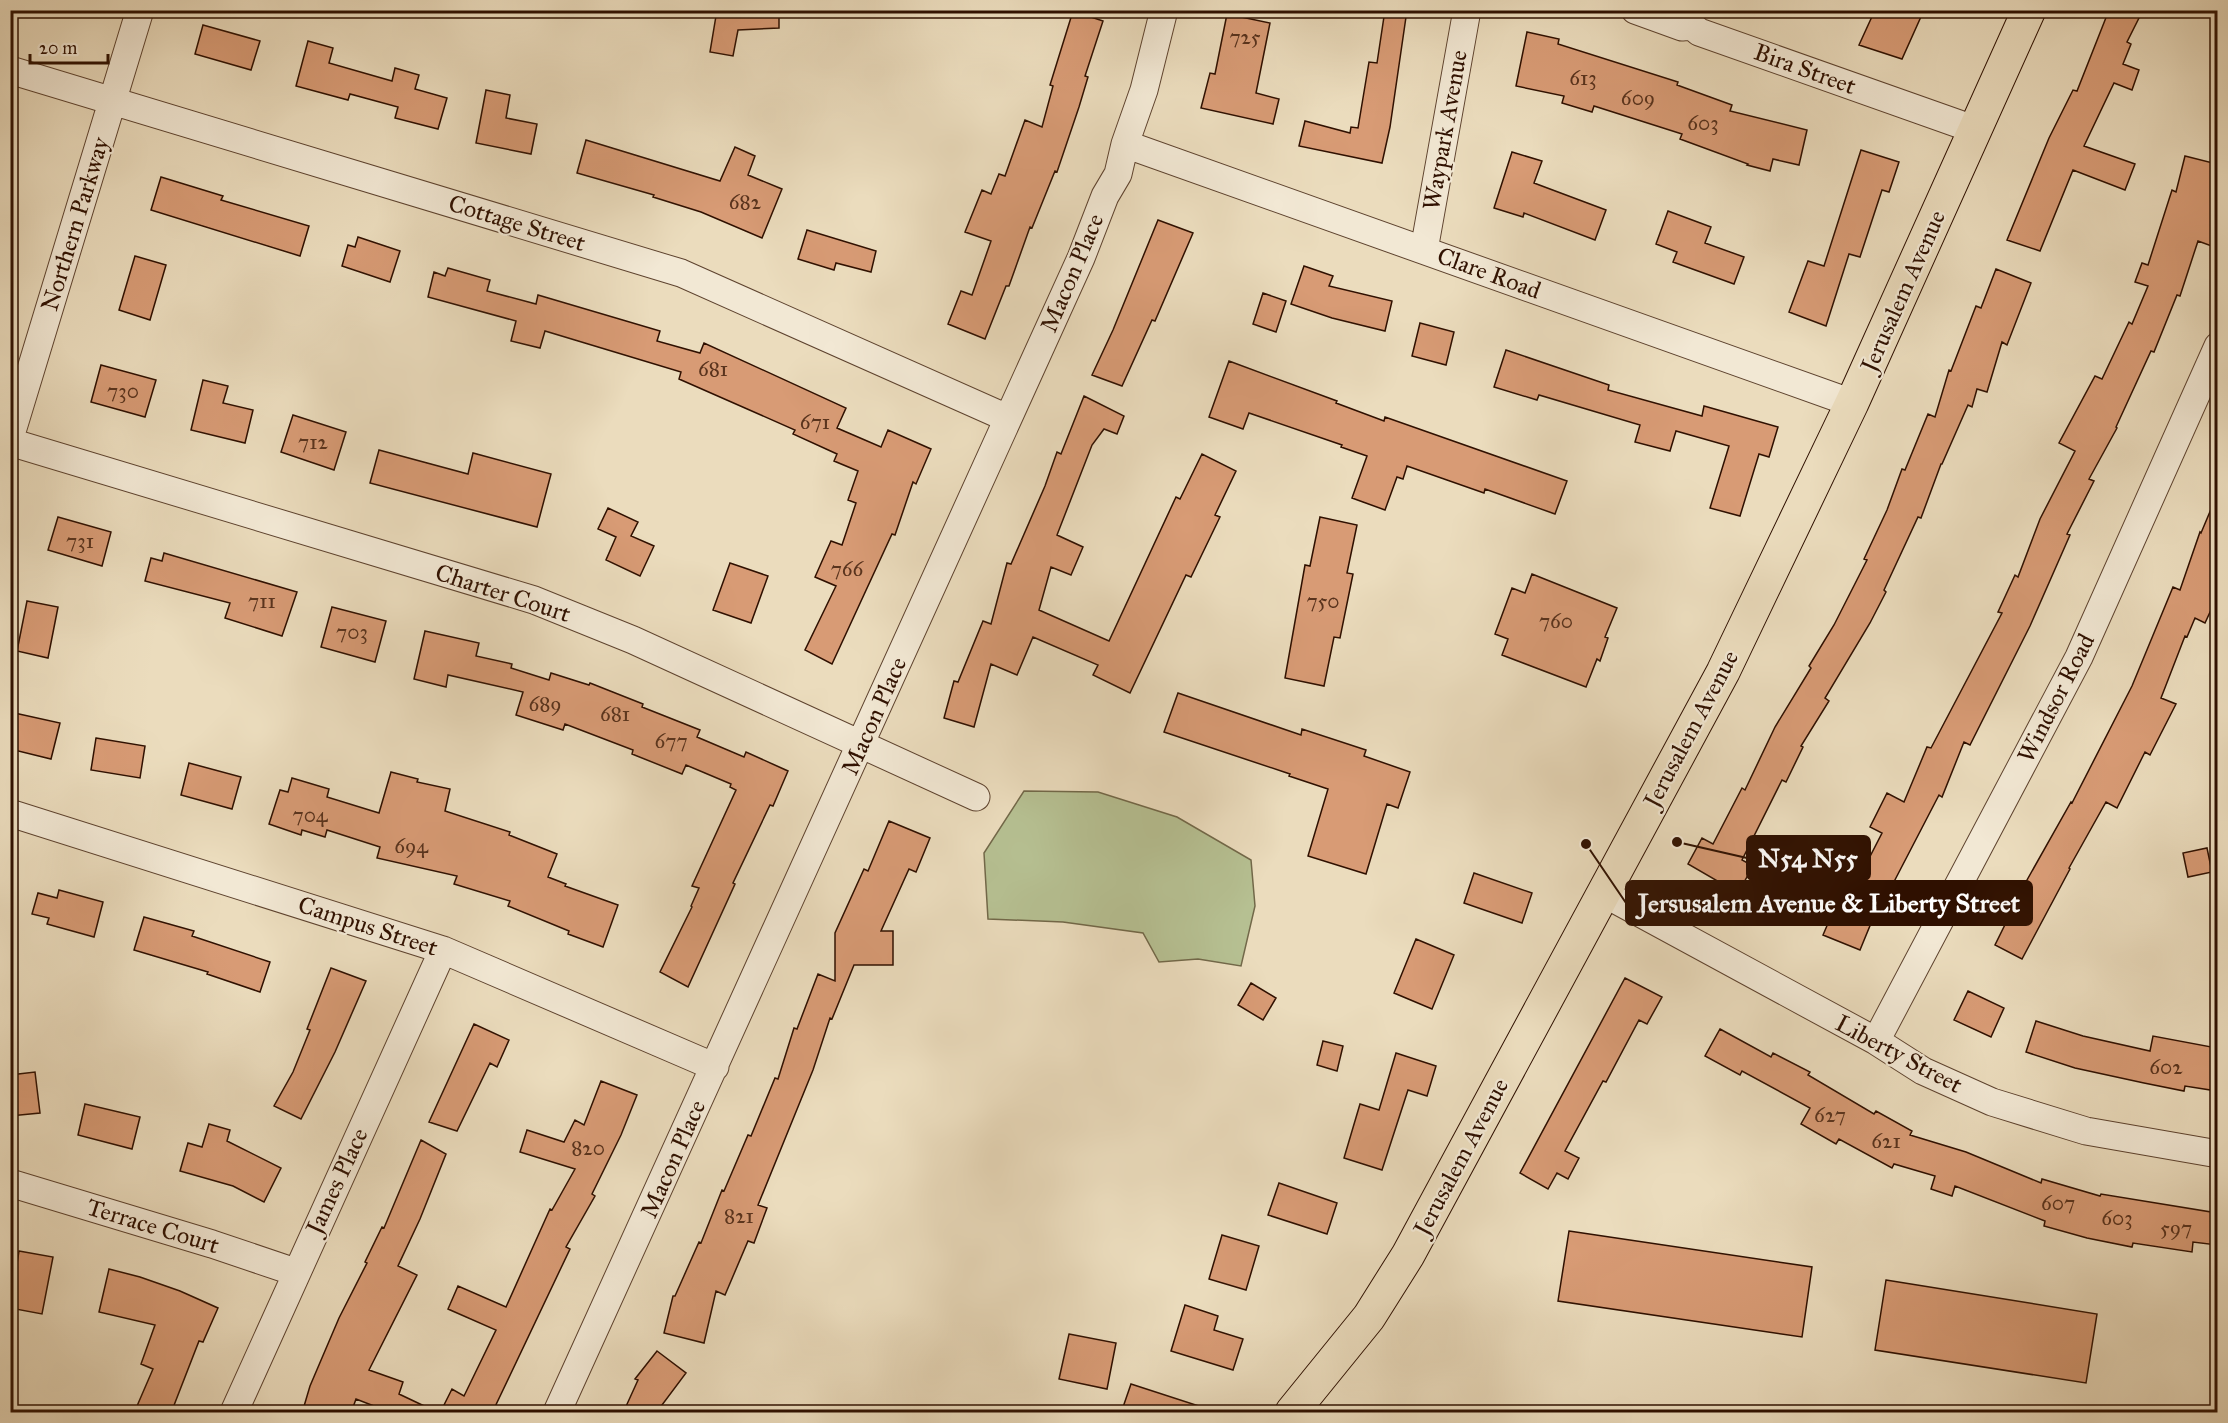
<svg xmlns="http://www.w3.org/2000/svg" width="2228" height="1423" font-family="'IM FELL Great Primer',serif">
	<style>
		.green { fill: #b6c092; stroke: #726849; stroke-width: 1.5 }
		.building { fill: #d89b75; stroke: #2f1000; stroke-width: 1.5 }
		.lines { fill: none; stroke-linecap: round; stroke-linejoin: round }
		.street-casing { stroke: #5e432f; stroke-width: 29 }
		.primary-casing { stroke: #2f1000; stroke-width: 35 }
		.street { stroke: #f2e8d4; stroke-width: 27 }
		.primary { stroke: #ebdcbd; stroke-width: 33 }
		.labels { text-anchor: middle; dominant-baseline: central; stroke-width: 4.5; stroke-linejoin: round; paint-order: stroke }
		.number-label { font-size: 21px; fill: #59331d }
		.street-label { font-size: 24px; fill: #2f1000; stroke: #f2e8d4 }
		.leader { fill: none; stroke: #2f1000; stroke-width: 2 }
		.callout-dot { fill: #2f1000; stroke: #f2e8d4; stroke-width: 2 }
		.callout { fill: #2f1000; stroke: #2f1000; stroke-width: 2 }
		.callout-label { font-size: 26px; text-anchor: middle; font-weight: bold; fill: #fff }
	</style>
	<rect width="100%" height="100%" fill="#ebdcbd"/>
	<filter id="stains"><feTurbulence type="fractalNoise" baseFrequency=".00333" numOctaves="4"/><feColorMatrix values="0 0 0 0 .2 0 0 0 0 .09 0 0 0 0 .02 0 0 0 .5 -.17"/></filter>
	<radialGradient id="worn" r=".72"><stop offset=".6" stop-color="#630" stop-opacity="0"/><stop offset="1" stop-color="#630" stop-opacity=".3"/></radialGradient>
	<path class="green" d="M 1024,791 L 1098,792 L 1177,817 L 1251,860 L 1255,906 L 1241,966 L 1198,959 L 1159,962 L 1143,933 L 1063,922 L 988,919 L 984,853 Z"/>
	<path class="building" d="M 717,10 L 779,10 L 779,28 L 738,30 L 733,56 L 710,52 Z
		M 1385,10 L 1407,10 L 1390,127 L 1382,163 L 1299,146 L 1305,121 L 1350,133 L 1351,127 L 1358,128 L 1369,62 L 1377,63 Z
		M 1875,10 L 1924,10 L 1902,59 L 1859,45 Z
		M 2109,10 L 2143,10 L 2127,42 L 2131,44 L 2123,64 L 2139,70 L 2132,90 L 2114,83 L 2084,146 L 2135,164 L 2125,190 L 2073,170 L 2040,251 L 2007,240 L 2049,138 L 2073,90 L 2077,91 Z
		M 1073,11 L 1103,21 L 1085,76 L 1088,77 L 1079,107 L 1057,172 L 1055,171 L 1032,228 L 1030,227 L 1009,286 L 1006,286 L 985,339 L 948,324 L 961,291 L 972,295 L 991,241 L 965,232 L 982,190 L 991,194 L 999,174 L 1005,176 L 1025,120 L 1042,127 L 1053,86 L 1050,85 Z
		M 1227,14 L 1270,23 L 1256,93 L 1279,99 L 1273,124 L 1201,108 L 1210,73 L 1215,74 Z
		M 203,25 L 260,41 L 251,70 L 195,54 Z
		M 1527,32 L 1559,39 L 1558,44 L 1678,82 L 1677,85 L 1732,105 L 1730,111 L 1807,130 L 1799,165 L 1773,159 L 1770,171 L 1747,165 L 1748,164 L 1680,139 L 1682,134 L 1594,106 L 1592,112 L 1562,103 L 1564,96 L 1516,86 Z
		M 308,41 L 333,48 L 329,63 L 392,81 L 395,68 L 419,75 L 415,89 L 447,98 L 438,129 L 395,118 L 398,107 L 350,94 L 348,100 L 296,86 Z
		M 486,90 L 510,95 L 506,118 L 537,124 L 531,154 L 476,143 Z
		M 586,140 L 720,181 L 735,147 L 755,156 L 748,175 L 782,189 L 762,238 L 701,212 L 653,197 L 654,195 L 577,173 Z
		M 1861,150 L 1899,162 L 1889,192 L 1882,190 L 1860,257 L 1849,254 L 1826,326 L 1789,312 L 1808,261 L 1824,266 Z
		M 1512,152 L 1542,161 L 1534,183 L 1606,210 L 1595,240 L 1524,213 L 1523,217 L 1494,208 Z
		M 2185,156 L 2217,164 L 2217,205 L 2212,221 L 2217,223 L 2217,248 L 2198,241 L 2180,296 L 2177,295 L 2154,352 L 2151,351 L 2116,427 L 2117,428 L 2089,479 L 2094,481 L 2067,534 L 2070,535 L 2030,626 L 1970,745 L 1964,742 L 1942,797 L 1939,795 L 1884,901 L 1881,899 L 1860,950 L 1823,935 L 1853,865 L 1863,870 L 1882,833 L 1870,827 L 1887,793 L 1904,802 L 1927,747 L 1931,748 L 2002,613 L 1998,612 L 2015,575 L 2018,577 L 2040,519 L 2075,451 L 2059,443 L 2095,376 L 2102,379 L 2129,322 L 2132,324 L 2148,286 L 2135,282 L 2142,263 L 2148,265 L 2172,190 L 2176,192 Z
		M 161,177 L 223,196 L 221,200 L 309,226 L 300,256 L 151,210 Z
		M 1668,211 L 1711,227 L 1705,243 L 1744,257 L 1734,284 L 1673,262 L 1677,252 L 1656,244 Z
		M 1158,220 L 1193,233 L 1155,321 L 1152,320 L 1122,386 L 1092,375 L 1113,330 Z
		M 807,230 L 876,251 L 871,272 L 836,263 L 834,270 L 798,259 Z
		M 358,237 L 400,251 L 390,282 L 342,266 L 348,245 L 355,247 Z
		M 135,256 L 166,265 L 150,320 L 119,310 Z
		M 1304,266 L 1333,276 L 1329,286 L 1392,301 L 1385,331 L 1332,318 L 1291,304 Z
		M 448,268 L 490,280 L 487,291 L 536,304 L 538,295 L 660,331 L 657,341 L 700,353 L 704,343 L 846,408 L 837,428 L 881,447 L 888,430 L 931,449 L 916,484 L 913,482 L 895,535 L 892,534 L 832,664 L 805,650 L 836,586 L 815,577 L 831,541 L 842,545 L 856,503 L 848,500 L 858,471 L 834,461 L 837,454 L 793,434 L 795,430 L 679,379 L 681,372 L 545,331 L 540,348 L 511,341 L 516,321 L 428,297 L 434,272 L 445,276 Z
		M 1996,269 L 2031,283 L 2007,345 L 2002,342 L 1987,392 L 1977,389 L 1972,407 L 1968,405 L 1942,464 L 1941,464 L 1921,518 L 1918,517 L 1884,590 L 1886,592 L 1870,623 L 1825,698 L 1829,701 L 1801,746 L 1803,747 L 1786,782 L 1782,780 L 1742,860 L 1753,866 L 1738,893 L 1688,864 L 1702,838 L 1713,844 L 1742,788 L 1745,790 L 1775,727 L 1811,668 L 1809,666 L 1834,625 L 1867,560 L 1864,559 L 1887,510 L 1902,469 L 1905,470 L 1928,414 L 1935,417 L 1949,370 L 1951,371 L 1976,306 L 1981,308 Z
		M 1263,293 L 1286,301 L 1276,332 L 1253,324 Z
		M 1420,323 L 1454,332 L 1446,365 L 1412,356 Z
		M 1506,350 L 1609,385 L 1608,390 L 1702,416 L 1704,406 L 1778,427 L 1769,457 L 1759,454 L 1740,516 L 1710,508 L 1729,446 L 1676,431 L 1670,451 L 1635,442 L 1640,425 L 1539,395 L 1537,400 L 1494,387 Z
		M 1229,361 L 1337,401 L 1336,403 L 1384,421 L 1385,417 L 1567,481 L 1555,514 L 1485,489 L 1484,493 L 1407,466 L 1403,479 L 1397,477 L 1385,510 L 1352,498 L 1367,456 L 1341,447 L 1342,445 L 1249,413 L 1243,429 L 1209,417 Z
		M 101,365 L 156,380 L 145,417 L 91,402 Z
		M 203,380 L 228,386 L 223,403 L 253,410 L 245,443 L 191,430 Z
		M 1084,396 L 1124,416 L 1117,434 L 1104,429 L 1092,445 L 1057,535 L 1083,547 L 1071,575 L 1051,567 L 1039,610 L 1109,641 L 1176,497 L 1180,499 L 1202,454 L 1236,471 L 1215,515 L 1220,517 L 1191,577 L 1186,575 L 1130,693 L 1093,675 L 1098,665 L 1033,637 L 1017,675 L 991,664 L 974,727 L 944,718 L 954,681 L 958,682 L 983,621 L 991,624 L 1007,563 L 1011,564 L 1045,486 L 1057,452 L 1061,454 Z
		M 293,415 L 346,432 L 334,470 L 281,452 Z
		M 379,450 L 468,474 L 473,453 L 551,474 L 537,527 L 370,483 Z
		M 2217,495 L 2217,597 L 2205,623 L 2195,618 L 2187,637 L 2185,636 L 2161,698 L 2176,704 L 2150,755 L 2145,752 L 2117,808 L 2106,802 L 2069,868 L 2070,869 L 2022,959 L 1995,945 L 2027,880 L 2071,802 L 2072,803 L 2132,686 L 2173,587 L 2180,590 L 2200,532 L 2201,533 Z
		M 608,508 L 638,522 L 631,536 L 654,546 L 640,576 L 606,560 L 616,537 L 598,529 Z
		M 58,517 L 111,532 L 102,566 L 48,550 Z
		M 1320,517 L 1357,525 L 1347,573 L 1353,574 L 1340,638 L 1334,637 L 1324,686 L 1285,678 L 1305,565 L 1310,566 Z
		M 164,553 L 297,592 L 282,636 L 225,618 L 230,603 L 145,581 L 151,558 L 162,561 Z
		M 730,563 L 768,576 L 751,623 L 713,610 Z
		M 1532,574 L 1617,608 L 1605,637 L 1608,638 L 1600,661 L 1597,659 L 1586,687 L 1502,655 L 1508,639 L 1495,634 L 1512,588 L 1525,593 Z
		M 27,601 L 58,607 L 48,658 L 17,651 Z
		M 332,607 L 386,621 L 375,662 L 321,647 Z
		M 425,631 L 479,643 L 476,656 L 512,664 L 511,668 L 549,680 L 551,673 L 589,685 L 590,683 L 643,704 L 642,707 L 700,730 L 697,737 L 744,757 L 746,752 L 788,771 L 773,806 L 770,805 L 733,883 L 735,884 L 688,987 L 660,972 L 692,907 L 691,906 L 699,888 L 692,886 L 736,790 L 730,787 L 731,784 L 686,765 L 682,774 L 632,754 L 633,750 L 565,724 L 563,730 L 516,715 L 523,692 L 448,675 L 446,687 L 414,679 Z
		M 1178,693 L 1301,735 L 1302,729 L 1366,750 L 1364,756 L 1410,772 L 1398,808 L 1387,804 L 1366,874 L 1308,856 L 1328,789 L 1289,776 L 1290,774 L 1164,732 Z
		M 10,712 L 60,723 L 51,759 L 10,749 Z
		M 96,738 L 145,746 L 140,778 L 91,770 Z
		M 189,763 L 241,777 L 232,809 L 181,795 Z
		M 391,772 L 418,779 L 417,782 L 450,789 L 445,811 L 510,832 L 509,835 L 557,854 L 548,877 L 566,884 L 565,886 L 618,905 L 603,947 L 568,934 L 569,931 L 508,906 L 510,901 L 454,884 L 457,876 L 377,858 L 380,847 L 327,830 L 325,837 L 302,830 L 301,835 L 269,824 L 280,790 L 288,792 L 292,778 L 329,789 L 327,797 L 379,813 Z
		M 889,821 L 930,838 L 916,872 L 909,869 L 881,931 L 893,931 L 893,965 L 854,965 L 832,1019 L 830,1018 L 813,1070 L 758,1205 L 767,1208 L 754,1243 L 748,1241 L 725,1295 L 716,1291 L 704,1343 L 664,1333 L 673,1296 L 675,1296 L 699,1242 L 701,1243 L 722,1190 L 724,1191 L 748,1135 L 751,1136 L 775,1078 L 778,1079 L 794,1028 L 797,1029 L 818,974 L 835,981 L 835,933 L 864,869 L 868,871 Z
		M 2207,848 L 2212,872 L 2188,877 L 2183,853 Z
		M 1474,873 L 1532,893 L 1522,923 L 1464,903 Z
		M 59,890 L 103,902 L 94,937 L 47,924 L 49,918 L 32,914 L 38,893 L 57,898 Z
		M 144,917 L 194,931 L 192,936 L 270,962 L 260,992 L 207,974 L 208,972 L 134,950 Z
		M 1416,939 L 1454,955 L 1432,1009 L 1394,993 Z
		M 331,968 L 366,981 L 335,1052 L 301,1119 L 274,1106 L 293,1072 L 310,1030 L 307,1029 Z
		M 1625,978 L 1662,997 L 1647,1024 L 1639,1020 L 1606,1082 L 1603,1081 L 1565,1151 L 1579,1158 L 1568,1179 L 1557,1173 L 1548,1189 L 1520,1173 Z
		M 1251,983 L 1276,998 L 1263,1020 L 1238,1005 Z
		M 1968,991 L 2004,1008 L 1991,1037 L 1954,1020 Z
		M 2036,1021 L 2083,1036 L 2150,1051 L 2153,1036 L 2217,1048 L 2217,1091 L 2185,1086 L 2184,1091 L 2144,1083 L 2075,1068 L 2026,1052 Z
		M 474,1024 L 509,1040 L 497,1067 L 490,1063 L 457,1131 L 429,1122 Z
		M 1720,1029 L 1771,1057 L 1773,1053 L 1810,1072 L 1808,1075 L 1874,1114 L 1876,1111 L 1912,1131 L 1910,1135 L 1966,1152 L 2041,1183 L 2042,1179 L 2100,1196 L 2101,1194 L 2217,1213 L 2217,1245 L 2193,1242 L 2192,1252 L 2133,1243 L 2132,1247 L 2087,1238 L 2044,1226 L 2045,1221 L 1955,1186 L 1952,1196 L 1931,1189 L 1935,1176 L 1894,1164 L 1892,1168 L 1839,1139 L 1836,1144 L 1801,1124 L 1810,1108 L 1742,1071 L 1740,1075 L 1705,1056 Z
		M 1323,1041 L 1343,1046 L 1337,1071 L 1317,1065 Z
		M 1396,1053 L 1436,1066 L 1427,1096 L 1408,1090 L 1382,1170 L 1344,1158 L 1360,1104 L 1379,1110 Z
		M 35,1072 L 40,1113 L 10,1116 L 10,1075 Z
		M 601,1081 L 637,1095 L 621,1135 L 592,1194 L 595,1196 L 566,1247 L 570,1249 L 493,1411 L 496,1413 L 440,1413 L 452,1389 L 464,1396 L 496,1330 L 448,1309 L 458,1286 L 506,1307 L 550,1209 L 552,1210 L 575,1169 L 520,1152 L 527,1130 L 564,1142 L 575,1120 L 584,1125 Z
		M 85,1104 L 140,1117 L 132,1149 L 78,1135 Z
		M 209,1124 L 230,1130 L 227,1141 L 281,1168 L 264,1202 L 233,1186 L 180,1171 L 188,1143 L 202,1147 Z
		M 421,1140 L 446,1154 L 420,1219 L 398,1266 L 417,1275 L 369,1370 L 403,1382 L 399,1394 L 439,1413 L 392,1413 L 356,1399 L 351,1413 L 302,1413 L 310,1386 L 339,1318 L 367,1263 L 365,1262 L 382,1227 L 384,1228 Z
		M 1279,1183 L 1337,1203 L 1327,1234 L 1268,1215 Z
		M 1569,1231 L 1812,1267 L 1802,1337 L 1558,1301 Z
		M 1222,1235 L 1259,1246 L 1246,1290 L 1209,1279 Z
		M 19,1251 L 53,1257 L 42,1314 L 10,1308 Z
		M 109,1269 L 140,1277 L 180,1291 L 218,1308 L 203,1342 L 199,1341 L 171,1413 L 134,1413 L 153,1369 L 141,1364 L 155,1325 L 99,1312 Z
		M 1886,1280 L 2097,1314 L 2086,1383 L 1875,1350 Z
		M 1185,1305 L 1218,1316 L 1214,1330 L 1243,1339 L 1233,1370 L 1171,1351 Z
		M 1069,1334 L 1116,1343 L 1107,1389 L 1059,1379 Z
		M 657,1351 L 686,1373 L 656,1413 L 623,1413 L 638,1380 L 635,1379 Z
		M 1131,1384 L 1205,1408 L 1204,1413 L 1121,1413 Z"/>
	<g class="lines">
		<g class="street-casing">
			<path id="street" d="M 1635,10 L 1682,27 L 1692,26 L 1699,32 L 1976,130
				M 10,70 L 681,273 L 1007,418
				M 1125,144 L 1852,403
				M 1424,250 L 1467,10
				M 10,438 L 140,10
				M 10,442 L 534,600 L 633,640 L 976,797
				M 10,813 L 443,950 L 715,1067
				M 1603,893 L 1876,1041 L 1923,1071 L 1992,1102 L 2086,1131 L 2218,1154
				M 1876,1041 L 2079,657 L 2218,346
				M 10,1183 L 212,1244 L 295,1272
				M 234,1412 L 443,950
				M 557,1412 L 1081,258 L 1105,196 L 1118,174 L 1125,144 L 1144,90 L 1164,10"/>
		</g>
		<g class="primary-casing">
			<path id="primary" d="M 1292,1412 L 1369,1317 L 1408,1255 L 1723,672 L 1852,403 L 2029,10"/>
		</g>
		<use href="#street" class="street"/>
		<use href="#primary" class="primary"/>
	</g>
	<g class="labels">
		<g class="number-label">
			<text x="1245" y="37">725</text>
			<text x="1583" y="78">613</text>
			<text x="1638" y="98">609</text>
			<text x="1703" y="123">603</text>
			<text x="745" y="202">682</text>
			<text x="713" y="369">681</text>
			<text x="123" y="391">730</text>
			<text x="815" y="422">671</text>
			<text x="313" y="442">712</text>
			<text x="80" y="541">731</text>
			<text x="847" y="569">766</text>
			<text x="262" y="601">711</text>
			<text x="1323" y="601">750</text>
			<text x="1556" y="621">760</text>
			<text x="352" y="632">703</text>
			<text x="545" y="704">689</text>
			<text x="615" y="714">681</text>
			<text x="671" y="741">677</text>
			<text x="310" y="815">704</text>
			<text x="411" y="846">694</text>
			<text x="2166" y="1067">602</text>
			<text x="1830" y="1115">627</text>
			<text x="1886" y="1141">621</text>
			<text x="588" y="1148">820</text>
			<text x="2058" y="1203">607</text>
			<text x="739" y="1216">821</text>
			<text x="2117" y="1218">603</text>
			<text x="2176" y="1228">597</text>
		</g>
		<g class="street-label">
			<text transform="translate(1805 69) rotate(20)">Bira Street</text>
			<text transform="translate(1445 130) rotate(-80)">Waypark Avenue</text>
			<text transform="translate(517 223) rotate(17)">Cottage Street</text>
			<text transform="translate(75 224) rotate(-73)">Northern Parkway</text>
			<text transform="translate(1072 273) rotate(-67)">Macon Place</text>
			<text transform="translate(1489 273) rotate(20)">Clare Road</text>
			<text transform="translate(1903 291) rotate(-66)">Jerusalem Avenue</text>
			<text transform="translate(503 593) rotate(18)">Charter Court</text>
			<text transform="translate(2056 698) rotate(-63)">Windsor Road</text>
			<text transform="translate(874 716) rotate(-66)">Macon Place</text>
			<text transform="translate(1691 729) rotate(-62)">Jerusalem Avenue</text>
			<text transform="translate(368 926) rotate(18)">Campus Street</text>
			<text transform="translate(1899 1054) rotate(28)">Liberty Street</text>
			<text transform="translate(1461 1157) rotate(-62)">Jerusalem Avenue</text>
			<text transform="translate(673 1159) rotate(-66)">Macon Place</text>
			<text transform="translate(337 1181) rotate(-65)">James Place</text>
			<text transform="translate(153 1226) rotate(17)">Terrace Court</text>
		</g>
	</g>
	<path class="leader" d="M1677 842L1747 858M1586 844L1626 903"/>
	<g class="callout-dot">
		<circle cx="1677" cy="842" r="6"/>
		<circle cx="1586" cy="844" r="6"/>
	</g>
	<g class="callout">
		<rect x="1747" y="836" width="123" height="44" rx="6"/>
		<rect x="1626" y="881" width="406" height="44" rx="6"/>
	</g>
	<g class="callout-label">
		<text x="1808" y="867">N54 N55</text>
		<text x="1829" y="912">Jersusalem Avenue &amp; Liberty Street</text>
	</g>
	<rect width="2228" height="1423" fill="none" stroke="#ebdcbd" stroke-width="36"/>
	<rect x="12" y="12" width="2204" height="1399" fill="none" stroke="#2f1000" stroke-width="3"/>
	<rect x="18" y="18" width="2192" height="1387" fill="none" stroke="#2f1000" stroke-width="1.5"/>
	<path d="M30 54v9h78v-9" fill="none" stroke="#2f1000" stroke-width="3"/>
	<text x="39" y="54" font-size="18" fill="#2f1000" stroke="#f2e8d4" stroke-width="4.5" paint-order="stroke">20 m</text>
	<rect width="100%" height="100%" filter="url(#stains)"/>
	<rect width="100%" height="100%" fill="url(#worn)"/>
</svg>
